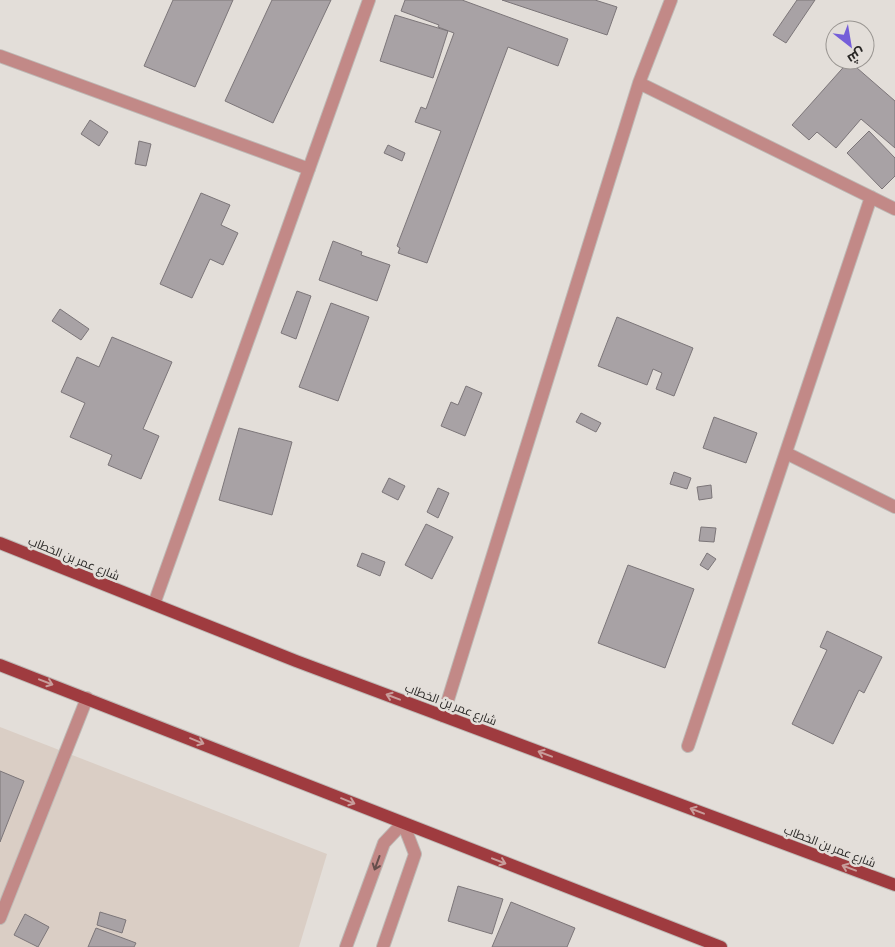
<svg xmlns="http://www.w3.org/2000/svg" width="895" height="947" font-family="Georgia,Cairo,serif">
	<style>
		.built { fill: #dacec5 }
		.building { fill: #a8a2a5; stroke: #7c7679 }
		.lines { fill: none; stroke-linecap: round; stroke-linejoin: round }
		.minor-casing { stroke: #beb9b5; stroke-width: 14 }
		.tertiary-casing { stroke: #beb9b5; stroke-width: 14 }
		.primary-casing { stroke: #beb9b5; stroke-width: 14 }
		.minor { stroke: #c28987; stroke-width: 12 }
		.tertiary { stroke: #c28987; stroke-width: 12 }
		.primary { stroke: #9f3b3f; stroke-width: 12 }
		.oneway { stroke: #c89d9b }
		.oneway2 { stroke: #664e4c }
		.labels { text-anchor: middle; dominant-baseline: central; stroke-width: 5; stroke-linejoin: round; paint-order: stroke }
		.street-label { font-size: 12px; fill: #292725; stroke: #e3ded9 }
	</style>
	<rect width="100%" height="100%" fill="#e3ded9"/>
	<path class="built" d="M 0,727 L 327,854 L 299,947 L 0,947 Z"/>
	<path class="building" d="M 173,0 L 233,0 L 195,87 L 144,66 Z
		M 272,0 L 331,0 L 273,123 L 225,101 Z
		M 405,0 L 462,0 L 568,39 L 558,66 L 508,47 L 427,263 L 398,253 L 400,248 L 397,246 L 441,131 L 415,122 L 421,107 L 426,109 L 454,33 L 438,27 L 439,25 L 401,11 Z
		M 502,0 L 595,0 L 617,7 L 607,35 Z
		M 797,0 L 815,0 L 786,43 L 773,35 Z
		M 395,15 L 448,31 L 433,78 L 380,61 Z
		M 849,61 L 895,101 L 895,148 L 861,119 L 836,148 L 817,132 L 809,140 L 792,125 Z
		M 90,120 L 108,132 L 99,146 L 81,134 Z
		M 869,131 L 895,158 L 895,176 L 882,189 L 847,153 Z
		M 139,141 L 151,144 L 146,166 L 135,164 Z
		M 388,145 L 405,153 L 402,161 L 384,153 Z
		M 201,193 L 230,205 L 221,225 L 238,233 L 223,265 L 210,259 L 192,298 L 160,284 Z
		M 333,241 L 362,252 L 361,255 L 390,265 L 377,301 L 319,280 Z
		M 297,291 L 311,296 L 296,339 L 281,333 Z
		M 331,303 L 369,317 L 338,401 L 299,387 Z
		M 60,309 L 89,329 L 81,340 L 52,321 Z
		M 617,317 L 693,348 L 674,396 L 656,389 L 662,373 L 653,369 L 647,385 L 598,366 Z
		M 112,337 L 172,362 L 143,429 L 159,436 L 141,479 L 108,465 L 112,455 L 70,437 L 85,403 L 61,392 L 77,357 L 99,367 Z
		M 466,386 L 482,393 L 465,436 L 441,426 L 451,402 L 458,405 Z
		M 581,413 L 601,423 L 596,432 L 576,422 Z
		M 714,417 L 757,433 L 746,463 L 703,448 Z
		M 239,428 L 292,442 L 272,515 L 219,500 Z
		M 674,472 L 691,478 L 687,489 L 670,484 Z
		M 389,478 L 405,486 L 398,500 L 382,492 Z
		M 711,485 L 712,498 L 699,500 L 697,487 Z
		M 438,488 L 449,493 L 438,518 L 427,512 Z
		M 426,524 L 453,537 L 432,579 L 405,565 Z
		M 701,527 L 716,528 L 714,542 L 699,541 Z
		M 362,553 L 385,562 L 380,576 L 357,566 Z
		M 707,553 L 716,559 L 708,570 L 700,565 Z
		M 628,565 L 694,589 L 665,668 L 598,643 Z
		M 827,631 L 882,657 L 864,693 L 859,690 L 833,744 L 792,724 L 827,650 L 820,647 Z
		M 0,771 L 24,781 L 0,842 Z
		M 458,886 L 503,899 L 492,934 L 448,921 Z
		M 511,902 L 575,928 L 567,947 L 492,947 Z
		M 100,912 L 126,920 L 122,933 L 97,925 Z
		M 25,914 L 49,927 L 38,947 L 14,935 Z
		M 96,928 L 136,943 L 134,947 L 88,947 Z"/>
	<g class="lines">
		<g class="minor-casing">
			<path id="minor" d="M 0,56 L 309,169
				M 639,83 L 895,209
				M 786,453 L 895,507
				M 154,604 L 369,0
				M 443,716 L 639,83 L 671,0
				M 688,746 L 871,197
				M 0,918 L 87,698"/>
		</g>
		<g class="tertiary-casing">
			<path id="tertiary" d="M 346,947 L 384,843 L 403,823 L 415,854 L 383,947"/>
		</g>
		<g class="primary-casing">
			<path id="primary" d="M 0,543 L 296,661 L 895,885
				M 0,665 L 721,947"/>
		</g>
		<use href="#minor" class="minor"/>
		<use href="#tertiary" class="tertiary"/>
		<use href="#primary" class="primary"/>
	</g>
	<defs><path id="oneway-shaft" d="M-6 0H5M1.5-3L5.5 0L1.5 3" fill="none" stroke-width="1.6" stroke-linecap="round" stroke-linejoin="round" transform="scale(1.25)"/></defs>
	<g class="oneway">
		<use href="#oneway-shaft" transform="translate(46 682) rotate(21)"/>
		<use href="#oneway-shaft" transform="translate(393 697) rotate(-159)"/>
		<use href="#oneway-shaft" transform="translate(197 741) rotate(22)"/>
		<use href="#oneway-shaft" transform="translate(545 754) rotate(-159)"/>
		<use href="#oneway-shaft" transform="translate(348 801) rotate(22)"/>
		<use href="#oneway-shaft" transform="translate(697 811) rotate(-159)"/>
		<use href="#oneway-shaft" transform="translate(499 861) rotate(21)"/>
		<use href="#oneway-shaft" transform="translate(849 868) rotate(-159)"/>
	</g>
	<use class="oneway2" href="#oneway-shaft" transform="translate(377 863) rotate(110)"/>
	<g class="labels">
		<g class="street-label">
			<text transform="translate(74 558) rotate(22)">شارع عمر بن الخطاب</text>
			<text transform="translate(451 704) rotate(21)">شارع عمر بن الخطاب</text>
			<text transform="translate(830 846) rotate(21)">شارع عمر بن الخطاب</text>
		</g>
	</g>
	<g transform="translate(850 45) rotate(149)"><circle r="24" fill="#e3ded9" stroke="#999591"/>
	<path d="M0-4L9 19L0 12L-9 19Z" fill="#755ed9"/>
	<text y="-8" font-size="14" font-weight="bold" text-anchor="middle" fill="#292725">ش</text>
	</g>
</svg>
